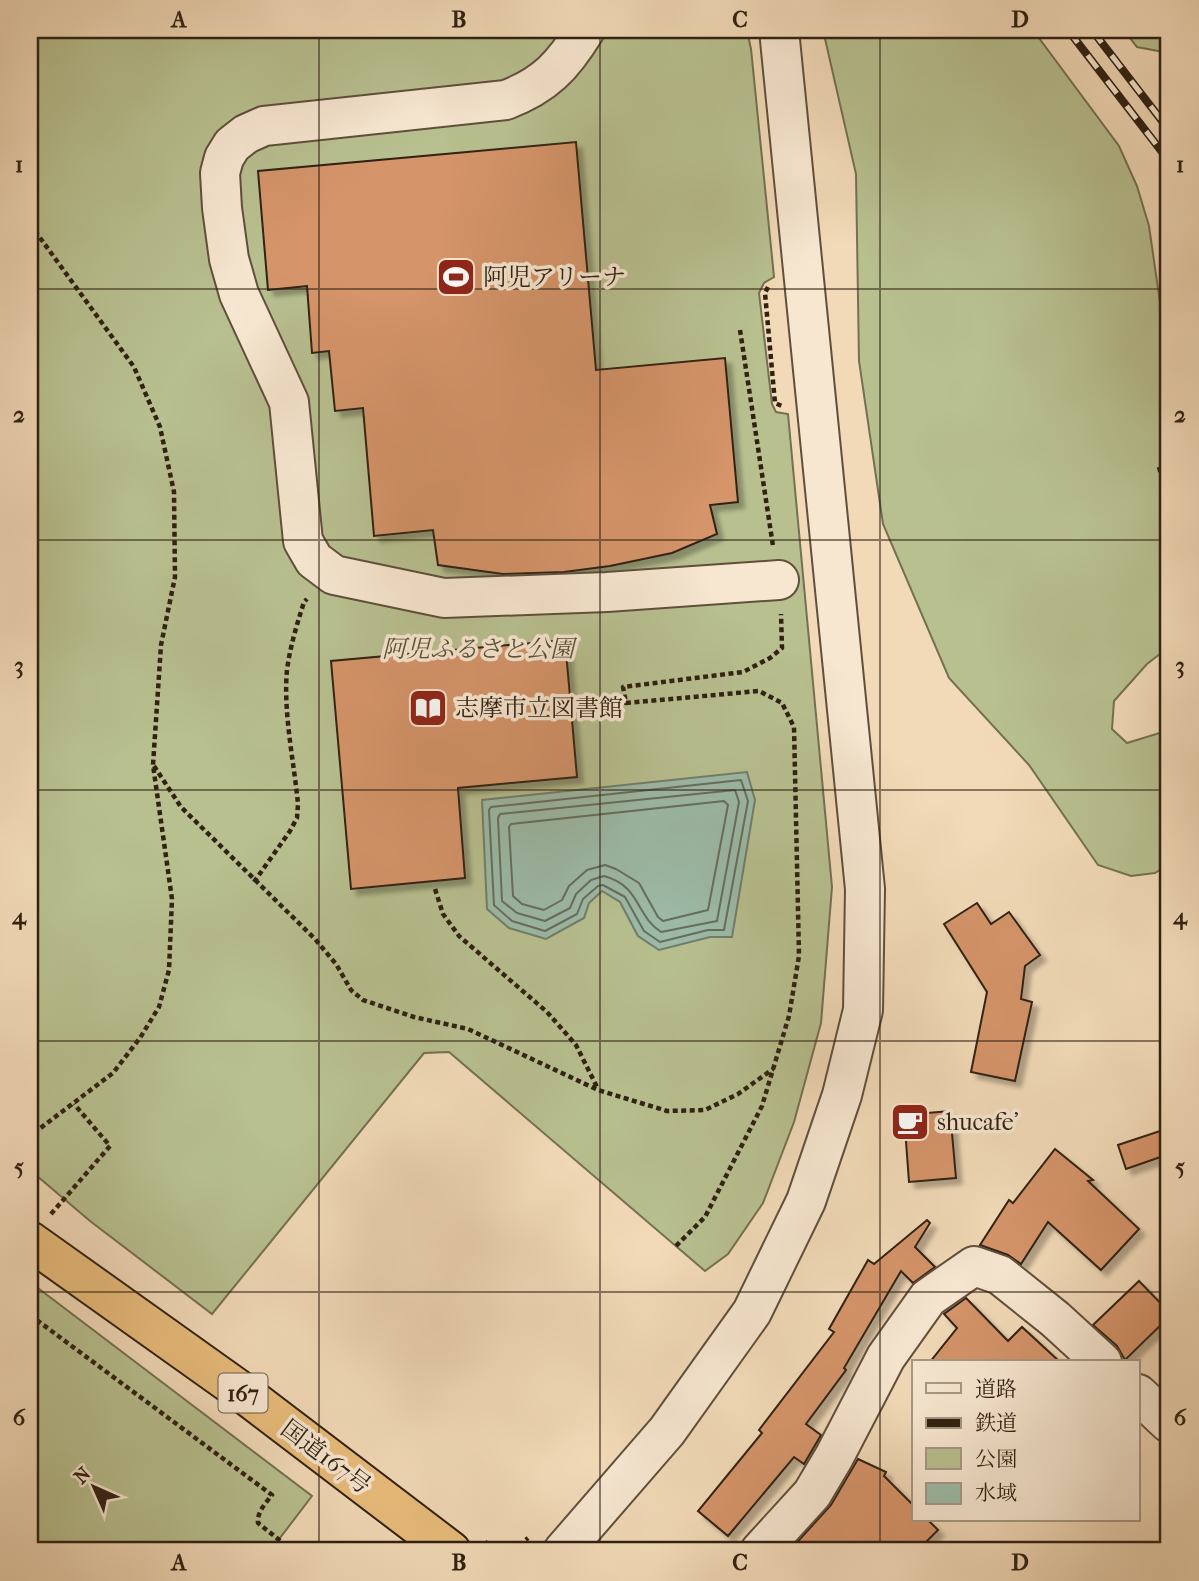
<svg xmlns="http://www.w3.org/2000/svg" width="1199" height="1581" font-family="'IM FELL French Canon','Noto Serif JP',serif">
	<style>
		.green { fill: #b8c090; stroke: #747052; stroke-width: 2 }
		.water { fill: #9cbba8; stroke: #717d6c; stroke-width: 2 }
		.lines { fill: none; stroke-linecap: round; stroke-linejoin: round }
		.shore { stroke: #666e5e; stroke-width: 2 }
		.building { fill: #d5946b; stroke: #302113; stroke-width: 2; filter: url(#shadow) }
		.minor-casing { stroke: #604f3c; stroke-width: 42 }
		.highway-casing { stroke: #302113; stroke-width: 42 }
		.path { stroke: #302113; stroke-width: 4.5; stroke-dasharray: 5 3.5; stroke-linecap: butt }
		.minor { stroke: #f7e7d1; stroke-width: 38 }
		.highway { stroke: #e9bd7c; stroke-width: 38 }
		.rail-casing { stroke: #302113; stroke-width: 8 }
		.rail { stroke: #f7e7d1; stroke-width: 5; stroke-dasharray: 16; stroke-linecap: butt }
		.grid { fill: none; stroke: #302113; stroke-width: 2; stroke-opacity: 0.55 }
		.labels { text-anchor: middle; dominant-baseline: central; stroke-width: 7; stroke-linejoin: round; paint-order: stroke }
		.shield { fill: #f7e7d1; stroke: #6c5c4c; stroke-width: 2 }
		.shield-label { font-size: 23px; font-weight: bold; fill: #302113 }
		.poi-label { font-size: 24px; fill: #302113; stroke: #f7e7d1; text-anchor: start }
		.park-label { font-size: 24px; font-style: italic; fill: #595138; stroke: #f7e7d1 }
		.street-label { font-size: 24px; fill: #302113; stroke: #f7e7d1 }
		.neatline { fill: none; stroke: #302113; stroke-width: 2.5 }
		.grid-label { font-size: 23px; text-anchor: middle; font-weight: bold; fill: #302113 }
	</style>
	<defs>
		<filter id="shadow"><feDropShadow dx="6" dy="6" stdDeviation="2" flood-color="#0004"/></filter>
	</defs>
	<rect width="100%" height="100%" fill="#f2dab8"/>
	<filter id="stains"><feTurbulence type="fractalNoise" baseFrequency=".00286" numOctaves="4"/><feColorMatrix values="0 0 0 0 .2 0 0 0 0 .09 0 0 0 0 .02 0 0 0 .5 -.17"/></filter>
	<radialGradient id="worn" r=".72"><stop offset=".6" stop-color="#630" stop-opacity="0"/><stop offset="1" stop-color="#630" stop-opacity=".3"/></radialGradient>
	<path class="green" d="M 30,30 L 747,30 L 751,49 L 774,277 L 764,283 L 759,293 L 772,404 L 776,412 L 788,414 L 832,887 L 821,1023 L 794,1122 L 763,1203 L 728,1254 L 705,1271 L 449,1052 L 424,1053 L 212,1314 L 90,1221 L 30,1170 L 30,1004 L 37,985 L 30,969 Z
		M 823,30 L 1033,30 L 1119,146 L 1137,186 L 1149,226 L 1169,365 L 1169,647 L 1147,664 L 1114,701 L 1112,729 L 1127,743 L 1169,730 L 1169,864 L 1155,873 L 1131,876 L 1098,865 L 1029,765 L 949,678 L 883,524 L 859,361 L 856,174 Z
		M 1124,30 L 1169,30 L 1169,53 L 1137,47 Z
		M 30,1282 L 312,1496 L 270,1551 L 30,1551 Z"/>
	<path class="water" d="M 747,772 L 755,800 L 732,937 L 710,937 L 659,950 L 638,936 L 620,902 L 602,891 L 589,903 L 584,918 L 546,939 L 509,928 L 487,909 L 482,800 Z"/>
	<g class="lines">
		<path class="shore" d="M 741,780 L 748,801 L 724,930 L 708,930 L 660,942 L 644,931 L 625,897 L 603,885 L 598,886 L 583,899 L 577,914 L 545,931 L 512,921 L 494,905 L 489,810 L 491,807 Z
			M 735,790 L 739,802 L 717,921 L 661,932 C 635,915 641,886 604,876 L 591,880 L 576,894 L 570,908 L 545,921 L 517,913 L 502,901 L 498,818 L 500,814 Z
			M 724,801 L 728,805 L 708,910 L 663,921 L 658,917 L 639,883 L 616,869 L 605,865 L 587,870 L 569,886 L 562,900 L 544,910 L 522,904 L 513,896 L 509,827 L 511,824 Z"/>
	</g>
	<path class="building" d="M 576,142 L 596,370 L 725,358 L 738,502 L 710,505 L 717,534 L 672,553 L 610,566 L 564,572 L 503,574 L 438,565 L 433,530 L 374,536 L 363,408 L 335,411 L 329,351 L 312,353 L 307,286 L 268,290 L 258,171 Z
		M 565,640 L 577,777 L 458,788 L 465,878 L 351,889 L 331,661 Z
		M 977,903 L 991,924 L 1009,912 L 1040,955 L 1025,966 L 1021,999 L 1032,1002 L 1015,1081 L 971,1072 L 987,992 L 944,924 Z
		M 950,1111 L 956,1178 L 909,1182 L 904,1115 Z
		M 1163,1130 L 1169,1154 L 1126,1169 L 1118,1145 Z
		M 1055,1149 L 1093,1180 L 1088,1181 L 1139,1229 L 1101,1270 L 1048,1222 L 1021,1264 L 1008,1255 L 980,1245 L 1009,1200 L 1013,1203 Z
		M 927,1220 L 930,1223 L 915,1247 L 935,1267 L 913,1283 L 901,1271 L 844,1368 L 846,1370 L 806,1424 L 821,1435 L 804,1464 L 794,1457 L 728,1536 L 698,1511 L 762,1433 L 759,1430 L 834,1332 L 829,1329 L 868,1260 L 874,1264 Z
		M 1139,1281 L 1169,1312 L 1169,1317 L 1125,1360 L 1117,1346 L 1093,1325 Z
		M 966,1298 L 1008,1341 L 1022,1327 L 1060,1362 L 930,1362 L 957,1328 L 944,1314 Z
		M 858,1459 L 886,1472 L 884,1476 L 914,1506 L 914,1520 L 928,1520 L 938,1530 L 917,1551 L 789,1551 L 831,1505 Z"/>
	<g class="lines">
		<g class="minor-casing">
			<path id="minor" d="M 585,30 C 563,66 545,85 506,100 L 264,126 L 246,134 L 232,145 L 224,158 L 220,173 L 222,208 L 229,259 L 239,294 L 289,402 L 303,541 L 314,560 L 334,575 L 444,598 L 607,592 L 779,580
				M 1138,1394 L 1169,1423
				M 563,1551 L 667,1431 L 752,1312 L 806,1201 L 842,1095 L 863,1010 L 865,889 L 779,30
				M 760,1551 L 812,1494 L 834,1457 L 886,1357 L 928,1298 L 974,1266 L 1000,1275 L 1055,1319 L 1102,1362"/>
		</g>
		<g class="highway-casing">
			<path id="highway" d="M 30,1241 L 242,1392 L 451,1551"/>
		</g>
		<path class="path" d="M 30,224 L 134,367 L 160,427 L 174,492 L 175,577 L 161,645 L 153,765 L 172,899 L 169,970 L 159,1007 L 140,1038 L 113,1073 L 30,1136
			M 768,287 L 765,293 L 775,403 L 782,406
			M 740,330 L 773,546
			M 1159,467 L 1169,504
			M 154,766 L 181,807 L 315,939 L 336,964 L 351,990 L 363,1000 L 414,1017 L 468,1029 L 598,1090 L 667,1111 L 705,1110 L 738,1094 L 773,1069
			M 254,882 L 290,831 L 297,818 L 298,804 C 294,762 283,712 287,670 C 290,647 297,624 304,602 L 307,599
			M 435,889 L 443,914 L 459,936 L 547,1012 L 576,1045 L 598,1089
			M 51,1214 L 110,1146 L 74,1104
			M 676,1246 L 705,1217 L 762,1106 L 789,1016 L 799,956 L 794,727 L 782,703 L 759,691 L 626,703 L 623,687 L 743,672 L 770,658 L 782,648 L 781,614
			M 30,1315 L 272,1495 C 265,1504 257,1512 258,1523 L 293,1551
			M 485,1542 L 499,1551
			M 513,1551 L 528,1538"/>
		<use href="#minor" class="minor"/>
		<use href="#highway" class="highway"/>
		<g class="rail-casing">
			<path id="rail" d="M 1068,30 L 1169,161
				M 1092,30 L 1169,130"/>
		</g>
		<use href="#rail" class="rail"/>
	</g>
	<path class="grid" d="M 319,30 L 319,1551M 600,30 L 600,1551M 880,30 L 880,1551M 30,289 L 1169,289M 30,540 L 1169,540M 30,790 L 1169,790M 30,1041 L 1169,1041M 30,1292 L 1169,1292"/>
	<defs>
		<g id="stadium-square" transform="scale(2.0125)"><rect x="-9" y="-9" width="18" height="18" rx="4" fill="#8f2418" stroke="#f7e7d1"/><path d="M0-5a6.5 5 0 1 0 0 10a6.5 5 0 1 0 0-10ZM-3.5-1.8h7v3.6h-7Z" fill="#fff"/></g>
		<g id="library-square" transform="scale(2.0125)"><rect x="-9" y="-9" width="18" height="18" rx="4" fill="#8f2418" stroke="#f7e7d1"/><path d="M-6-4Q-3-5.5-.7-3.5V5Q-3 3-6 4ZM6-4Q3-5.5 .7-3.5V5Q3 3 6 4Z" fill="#fff"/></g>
		<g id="cafe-square" transform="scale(2.0125)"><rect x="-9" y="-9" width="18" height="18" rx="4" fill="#8f2418" stroke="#f7e7d1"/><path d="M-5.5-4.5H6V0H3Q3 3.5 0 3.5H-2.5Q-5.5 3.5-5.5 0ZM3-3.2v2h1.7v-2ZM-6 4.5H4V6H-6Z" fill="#fff"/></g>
	</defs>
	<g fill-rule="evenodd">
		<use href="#stadium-square" x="456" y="277"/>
		<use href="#library-square" x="428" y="708"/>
		<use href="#cafe-square" x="910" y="1122"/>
	</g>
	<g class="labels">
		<rect class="shield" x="218.5" y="1373.5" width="49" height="39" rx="5"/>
		<g class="shield-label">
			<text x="243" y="1393">167</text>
		</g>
		<g class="poi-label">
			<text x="483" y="277">阿児アリーナ</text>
			<text x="455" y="708">志摩市立図書館</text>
			<text x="937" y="1122">shucafe’</text>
		</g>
		<g class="park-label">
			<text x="478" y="649">阿児ふるさと公園</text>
		</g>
		<g class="street-label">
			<text transform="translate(326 1457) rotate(37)">国道167号</text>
		</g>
	</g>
	<rect width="1199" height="1581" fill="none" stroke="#f2dab8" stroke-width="77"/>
	<rect x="912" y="1360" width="228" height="161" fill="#f7e7d1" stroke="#a79885" stroke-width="2"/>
	<rect x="926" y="1383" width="35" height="10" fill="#f7e7d1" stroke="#a79885" stroke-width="2"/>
	<text x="975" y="1396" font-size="21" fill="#302113">道路</text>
	<rect x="926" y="1418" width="35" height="10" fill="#302113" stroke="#a79885" stroke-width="2"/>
	<text x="975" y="1430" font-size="21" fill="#302113">鉄道</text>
	<rect x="926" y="1448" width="35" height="21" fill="#b8c090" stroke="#a79885" stroke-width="2"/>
	<text x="975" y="1466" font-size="21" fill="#302113">公園</text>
	<rect x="926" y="1483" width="35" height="21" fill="#9cbba8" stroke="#a79885" stroke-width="2"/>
	<text x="975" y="1500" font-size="21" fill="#302113">水域</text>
	<g transform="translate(94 1487) rotate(315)" stroke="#f7e7d1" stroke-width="5" paint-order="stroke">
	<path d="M0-5L12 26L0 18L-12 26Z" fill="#302113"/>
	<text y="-10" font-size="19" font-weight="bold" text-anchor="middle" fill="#302113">N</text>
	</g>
	<rect x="38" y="38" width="1122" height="1504" class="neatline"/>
	<g class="grid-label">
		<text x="179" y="27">A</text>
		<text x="459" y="27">B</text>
		<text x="740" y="27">C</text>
		<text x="1020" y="27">D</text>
		<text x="19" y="172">1</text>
		<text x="1180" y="172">1</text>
		<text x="19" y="422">2</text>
		<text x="1180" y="422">2</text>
		<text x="19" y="673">3</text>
		<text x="1180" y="673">3</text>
		<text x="19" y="924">4</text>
		<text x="1180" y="924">4</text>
		<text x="19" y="1174">5</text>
		<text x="1180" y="1174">5</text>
		<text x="19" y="1425">6</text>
		<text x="1180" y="1425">6</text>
		<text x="179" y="1570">A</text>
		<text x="459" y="1570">B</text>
		<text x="740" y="1570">C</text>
		<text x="1020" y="1570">D</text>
	</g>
	<rect width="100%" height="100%" filter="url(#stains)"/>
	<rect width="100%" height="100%" fill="url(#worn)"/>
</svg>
